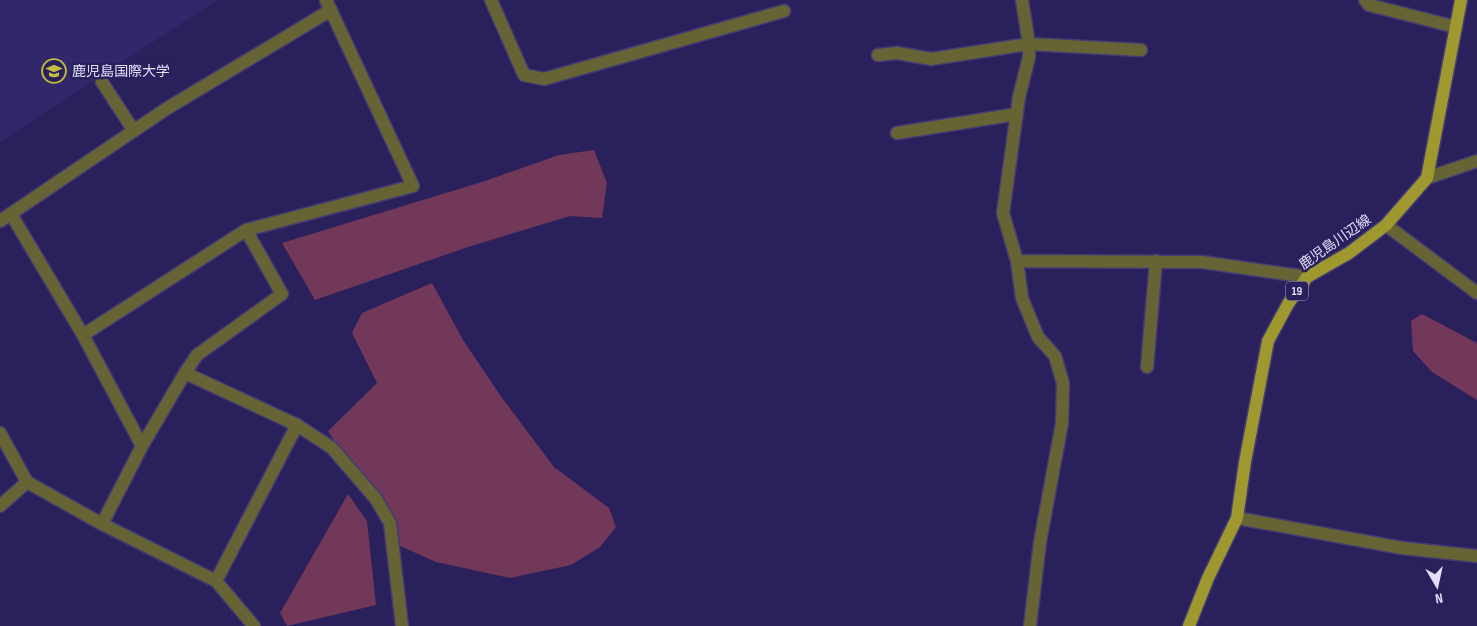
<svg xmlns="http://www.w3.org/2000/svg" width="1477" height="626" font-family="'Sofia Sans Condensed','Noto Sans JP',sans-serif">
	<style>
		.built { fill: #32276a }
		.green { fill: #713859 }
		.lines { fill: none; stroke-linecap: round; stroke-linejoin: round }
		.minor-casing { stroke: #433b73; stroke-width: 15 }
		.major-casing { stroke: #433b73; stroke-width: 15 }
		.minor { stroke: #666335; stroke-width: 12 }
		.major { stroke: #9f982e; stroke-width: 12 }
		.labels { text-anchor: middle; dominant-baseline: central; stroke-width: 5; stroke-linejoin: round; paint-order: stroke }
		.shield { fill: #2a205c; stroke: #a9a6cd; stroke-width: 1 }
		.shield-label { font-size: 12px; font-weight: bold; fill: #e0e0fe }
		.poi-label { font-size: 14px; fill: #e0e0fe; stroke: #2a205c; text-anchor: start }
		.street-label { font-size: 14px; fill: #e0e0fe; stroke: #2a205c }
	</style>
	<rect width="100%" height="100%" fill="#2a205c"/>
	<path class="built" d="M 0,0 L 217,0 L 0,142 Z"/>
	<path class="green" d="M 594,150 L 607,183 L 602,218 L 570,216 L 468,247 L 315,300 L 282,243 L 485,181 L 559,155 Z
		M 432,283 L 463,340 L 500,395 L 554,467 L 609,508 L 616,527 L 600,547 L 571,565 L 510,578 L 436,562 L 398,545 L 328,431 L 377,383 L 352,333 L 362,313 Z
		M 1422,314 L 1477,343 L 1477,400 L 1432,372 L 1413,351 L 1411,321 Z
		M 348,494 L 367,521 L 376,605 L 287,626 L 280,613 Z"/>
	<g class="lines">
		<g class="minor-casing">
			<path id="minor" d="M 491,0 L 524,75 L 544,79 L 784,11
				M 1022,0 L 1029,44 L 1029,57 L 1019,97 L 1003,213 L 1017,261 L 1202,262 L 1307,277
				M 1365,0 L 1369,5 L 1456,27
				M 878,55 L 897,53 L 931,59 L 1029,44 L 1141,50
				M 102,82 L 134,131
				M 897,133 L 1017,114
				M 1427,178 L 1477,161
				M 11,214 L 83,335 L 142,446
				M 0,221 L 166,109 L 331,10
				M 1386,225 L 1477,293
				M 1017,261 L 1022,298 L 1038,337 L 1055,356 L 1063,383 L 1062,423 L 1040,542 L 1030,626
				M 83,335 L 246,230 L 413,186 L 326,0
				M 1147,367 L 1156,261
				M 185,373 L 197,355 L 282,294 L 246,230
				M 0,433 L 27,482 L 102,524 L 216,581 L 254,626
				M 0,506 L 27,482
				M 1237,518 L 1402,548 L 1477,556
				M 102,524 L 142,446 L 185,373 L 297,425 L 332,448 L 376,499 L 390,523 L 402,626
				M 216,581 L 297,425"/>
		</g>
		<g class="major-casing">
			<path id="major" d="M 1189,626 L 1208,578 L 1237,518 L 1245,462 L 1268,341 L 1288,304 L 1307,277 L 1349,253 L 1386,225 L 1427,178 L 1461,0"/>
		</g>
		<use href="#minor" class="minor"/>
		<use href="#major" class="major"/>
	</g>
	<defs>
		<g id="university-ring" transform="scale(1.25)"><circle r="9.5" fill="#2a205c" stroke="#c4bc3e" stroke-width="1.5"/><path d="M0-5L7-2L0 1L-7-2ZM-4 1L0 2.5L4 1V4Q0 6-4 4Z" fill="#c4bc3e"/></g>
	</defs>
	<g fill-rule="evenodd">
		<use href="#university-ring" x="54" y="71"/>
	</g>
	<g class="labels">
		<rect class="shield" x="1286" y="281.5" width="22" height="19" rx="4"/>
		<g class="shield-label">
			<text x="1297" y="291">19</text>
		</g>
		<g class="poi-label">
			<text x="72" y="71">鹿児島国際大学</text>
		</g>
		<g class="street-label">
			<text transform="translate(1335 242) rotate(-35)">鹿児島川辺線</text>
		</g>
	</g>
	<g transform="translate(1437 586) rotate(171)" stroke="#2a205c" stroke-width="4" paint-order="stroke">
	<path d="M0-4L9 19L0 12L-9 19Z" fill="#e0e0fe"/>
	<text y="-8" font-size="14" font-weight="bold" text-anchor="middle" fill="#e0e0fe">N</text>
	</g>
</svg>
